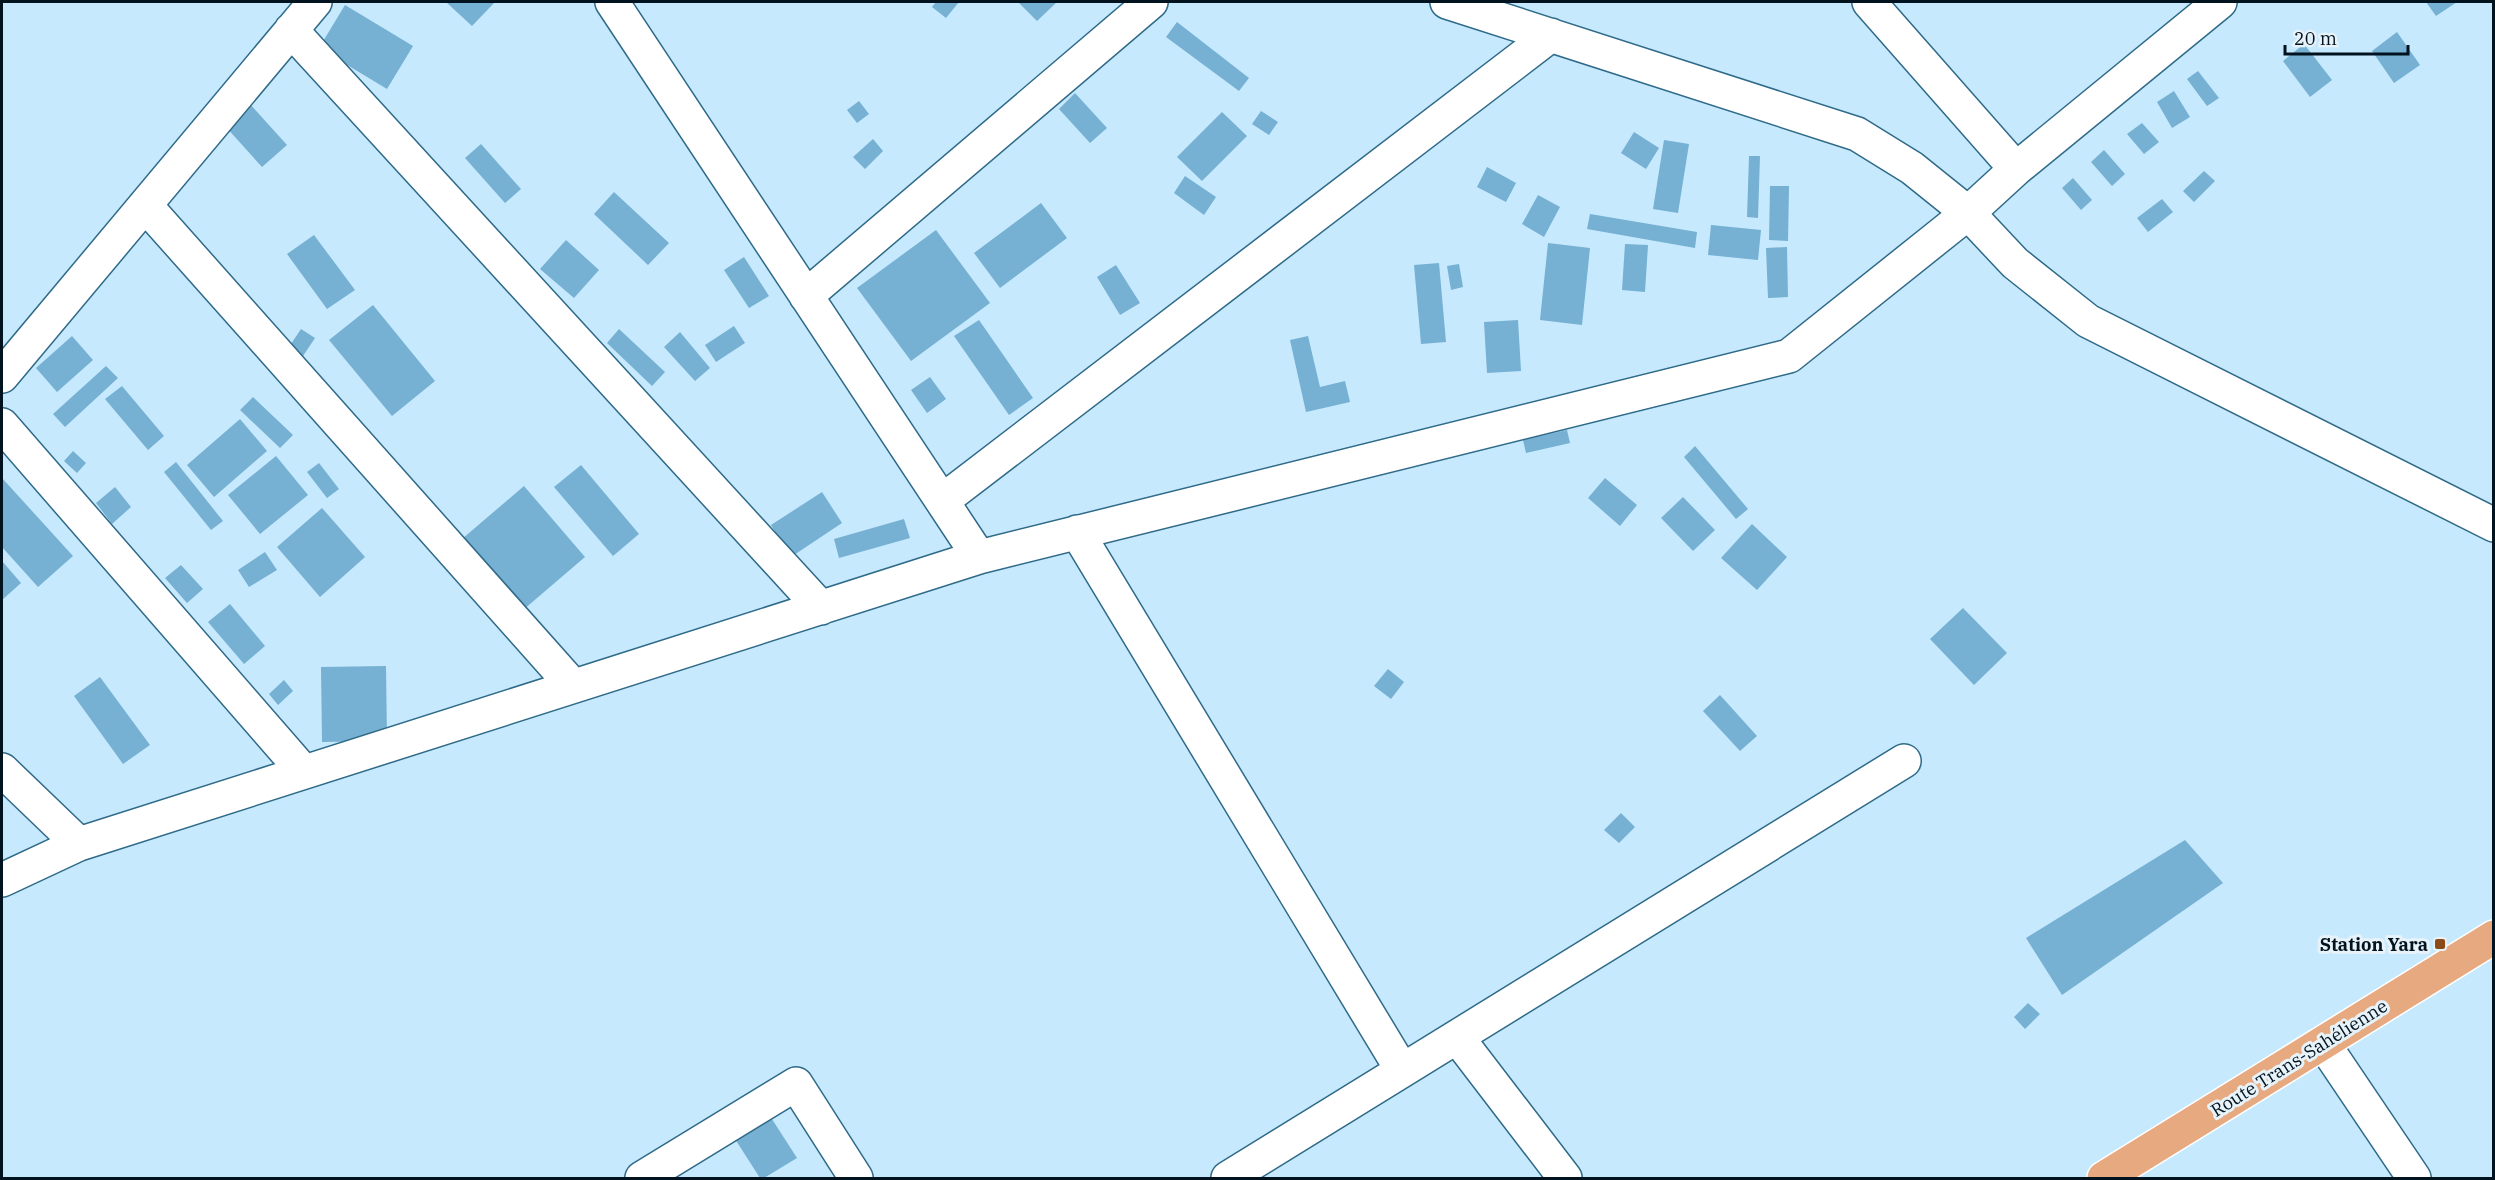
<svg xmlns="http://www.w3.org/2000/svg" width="2495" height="1180" font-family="'IBM Plex Serif',serif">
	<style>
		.building { fill: #76b0d2 }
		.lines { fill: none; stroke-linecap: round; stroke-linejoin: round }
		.street-casing { stroke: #2f6a88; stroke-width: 36 }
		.highway-casing { stroke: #fff; stroke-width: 36 }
		.street { stroke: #fff; stroke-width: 33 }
		.highway { stroke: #e7a980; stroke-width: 33 }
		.poi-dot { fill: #8b4a16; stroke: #e7f2f9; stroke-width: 2 }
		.labels { text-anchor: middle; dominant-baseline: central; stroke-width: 6; stroke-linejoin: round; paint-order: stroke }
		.poi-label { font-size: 18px; font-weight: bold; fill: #00131f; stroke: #e7f2f9; text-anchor: end }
		.street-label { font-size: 18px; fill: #00131f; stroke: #e7f2f9 }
	</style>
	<rect width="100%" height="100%" fill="#c6e9fe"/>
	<path class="building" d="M 446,2 L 495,2 L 472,26 Z
		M 936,2 L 959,2 L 946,18 L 932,7 Z
		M 1018,2 L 1057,2 L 1037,21 Z
		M 2426,2 L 2457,2 L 2436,16 Z
		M 345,5 L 413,46 L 387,89 L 319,48 Z
		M 1177,22 L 1249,78 L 1239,91 L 1166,37 Z
		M 2397,32 L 2420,65 L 2394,83 L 2372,51 Z
		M 2304,44 L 2332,80 L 2310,97 L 2283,61 Z
		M 2198,71 L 2219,98 L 2207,106 L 2187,79 Z
		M 2174,91 L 2190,117 L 2172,128 L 2157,102 Z
		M 1075,93 L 1107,128 L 1090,143 L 1059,109 Z
		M 859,101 L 869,114 L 857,123 L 847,110 Z
		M 250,104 L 287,145 L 262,167 L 225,126 Z
		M 1261,111 L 1278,122 L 1269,135 L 1252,124 Z
		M 1222,112 L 1247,136 L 1202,181 L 1177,157 Z
		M 2142,123 L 2159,142 L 2144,154 L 2127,134 Z
		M 1634,132 L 1659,148 L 1646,169 L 1621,153 Z
		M 873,139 L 883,151 L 865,169 L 853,157 Z
		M 1664,140 L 1689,144 L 1678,213 L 1653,209 Z
		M 481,144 L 521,189 L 505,203 L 465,158 Z
		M 2104,150 L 2125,174 L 2112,186 L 2091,162 Z
		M 1749,156 L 1760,156 L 1758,218 L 1747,217 Z
		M 1487,167 L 1516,183 L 1506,202 L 1477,187 Z
		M 2204,171 L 2215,181 L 2194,202 L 2183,191 Z
		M 1185,176 L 1216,197 L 1204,215 L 1174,193 Z
		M 2073,178 L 2092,200 L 2081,210 L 2062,188 Z
		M 1770,186 L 1789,186 L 1788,241 L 1769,240 Z
		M 614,192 L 669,243 L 648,265 L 594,214 Z
		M 1538,195 L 1560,207 L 1544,237 L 1522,224 Z
		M 2162,199 L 2173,212 L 2148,232 L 2137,218 Z
		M 1041,203 L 1067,238 L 1000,288 L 974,253 Z
		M 1590,214 L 1697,232 L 1695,248 L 1587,229 Z
		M 1711,225 L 1761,230 L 1758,260 L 1708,255 Z
		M 936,230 L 990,303 L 911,361 L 857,288 Z
		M 314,235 L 355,290 L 327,309 L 287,254 Z
		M 566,240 L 599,270 L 574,298 L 540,269 Z
		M 1548,243 L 1590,248 L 1582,325 L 1540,320 Z
		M 1625,244 L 1648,245 L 1645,292 L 1622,290 Z
		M 1787,247 L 1788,297 L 1768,298 L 1766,248 Z
		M 744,257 L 769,296 L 749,308 L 724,270 Z
		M 1439,263 L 1446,342 L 1421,344 L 1414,265 Z
		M 1459,264 L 1463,287 L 1451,290 L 1447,266 Z
		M 1116,265 L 1140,303 L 1120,315 L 1097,277 Z
		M 373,305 L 435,381 L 392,416 L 329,340 Z
		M 979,320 L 1033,398 L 1009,415 L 954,336 Z
		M 1518,320 L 1521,371 L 1487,373 L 1484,322 Z
		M 734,326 L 745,343 L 716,362 L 705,345 Z
		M 301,329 L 315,338 L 301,359 L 287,350 Z
		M 619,329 L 665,372 L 652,386 L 607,343 Z
		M 680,332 L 710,368 L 695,381 L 664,347 Z
		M 72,336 L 93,360 L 57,392 L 36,368 Z
		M 1308,336 L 1320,387 L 1345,381 L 1350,402 L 1306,412 L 1290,340 Z
		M 106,366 L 118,378 L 65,427 L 53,414 Z
		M 930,377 L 946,399 L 927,413 L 911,390 Z
		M 122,386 L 164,436 L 148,450 L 105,399 Z
		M 253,397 L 293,435 L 280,448 L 240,410 Z
		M 240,419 L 267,451 L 214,497 L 187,465 Z
		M 1567,430 L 1570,443 L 1526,453 L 1523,440 Z
		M 1695,446 L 1748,509 L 1736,519 L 1684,457 Z
		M 73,451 L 86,463 L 77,473 L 64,461 Z
		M 276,456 L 308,495 L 260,534 L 228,495 Z
		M 176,462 L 223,521 L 211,530 L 164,472 Z
		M 319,463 L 339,489 L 327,498 L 307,472 Z
		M 581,465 L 639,534 L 613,556 L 554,487 Z
		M 2,478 L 73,556 L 38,587 L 2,547 Z
		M 1605,478 L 1637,505 L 1620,526 L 1588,498 Z
		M 524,486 L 585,557 L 523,610 L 462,539 Z
		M 115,487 L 131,507 L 112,524 L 96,503 Z
		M 822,492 L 842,523 L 791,557 L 771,525 Z
		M 1683,497 L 1715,530 L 1693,551 L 1661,518 Z
		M 322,508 L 365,557 L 320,597 L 277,547 Z
		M 904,519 L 910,538 L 839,558 L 834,539 Z
		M 1752,524 L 1787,557 L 1757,590 L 1721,558 Z
		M 265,552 L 277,570 L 249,587 L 238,570 Z
		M 2,561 L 21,583 L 2,600 Z
		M 181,565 L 203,589 L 187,603 L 165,578 Z
		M 230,604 L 265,646 L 244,664 L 208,622 Z
		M 1963,608 L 2007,653 L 1974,685 L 1930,639 Z
		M 386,666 L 387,741 L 322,742 L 321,667 Z
		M 1388,669 L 1404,682 L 1391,699 L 1374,686 Z
		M 100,677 L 150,745 L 123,764 L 74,696 Z
		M 284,680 L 293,691 L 278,705 L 269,694 Z
		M 1720,695 L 1757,736 L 1740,751 L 1703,711 Z
		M 1621,813 L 1635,827 L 1619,843 L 1604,830 Z
		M 2185,840 L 2223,883 L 2062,995 L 2026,938 Z
		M 2028,1003 L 2040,1014 L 2025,1029 L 2014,1017 Z
		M 770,1116 L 797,1158 L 764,1178 L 760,1178 L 735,1139 Z"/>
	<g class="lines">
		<g class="street-casing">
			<path id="street" d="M 612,2 L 979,557
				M 1447,2 L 1857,134 L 1912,168 L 1968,213 L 2015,263 L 2088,321 L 2494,525
				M 1869,2 L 2016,169
				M 291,30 L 821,608
				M 145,205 L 573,686
				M 806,296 L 1151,2
				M 2,376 L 315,2
				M 2,425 L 304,772
				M 942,501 L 1551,35
				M 1077,532 L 1402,1070
				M 2,770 L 79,844
				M 2,880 L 79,844 L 979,557 L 1789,356 L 1968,213 L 2016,169 L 2220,2
				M 1457,1037 L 1565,1178
				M 2323,1043 L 2414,1178
				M 642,1178 L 796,1084 L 856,1178
				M 1228,1178 L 1904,761"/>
		</g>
		<g class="highway-casing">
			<path id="highway" d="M 2104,1178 L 2494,937"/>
		</g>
		<use href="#street" class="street"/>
		<use href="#highway" class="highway"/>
	</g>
	<rect class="poi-dot" x="2434" y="938" width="12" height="12" rx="3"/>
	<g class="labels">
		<g class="poi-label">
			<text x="2428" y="944">Station Yara</text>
		</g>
		<g class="street-label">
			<text transform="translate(2299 1058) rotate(-32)">Route Trans-Sahélienne</text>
		</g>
	</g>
	<rect width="2495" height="1180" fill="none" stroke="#00131f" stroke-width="6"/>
	<path d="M2285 45v9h123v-9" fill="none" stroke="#00131f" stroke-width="3"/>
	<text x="2294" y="45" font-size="18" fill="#00131f" stroke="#e7f2f9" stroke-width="4.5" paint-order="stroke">20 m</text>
</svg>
